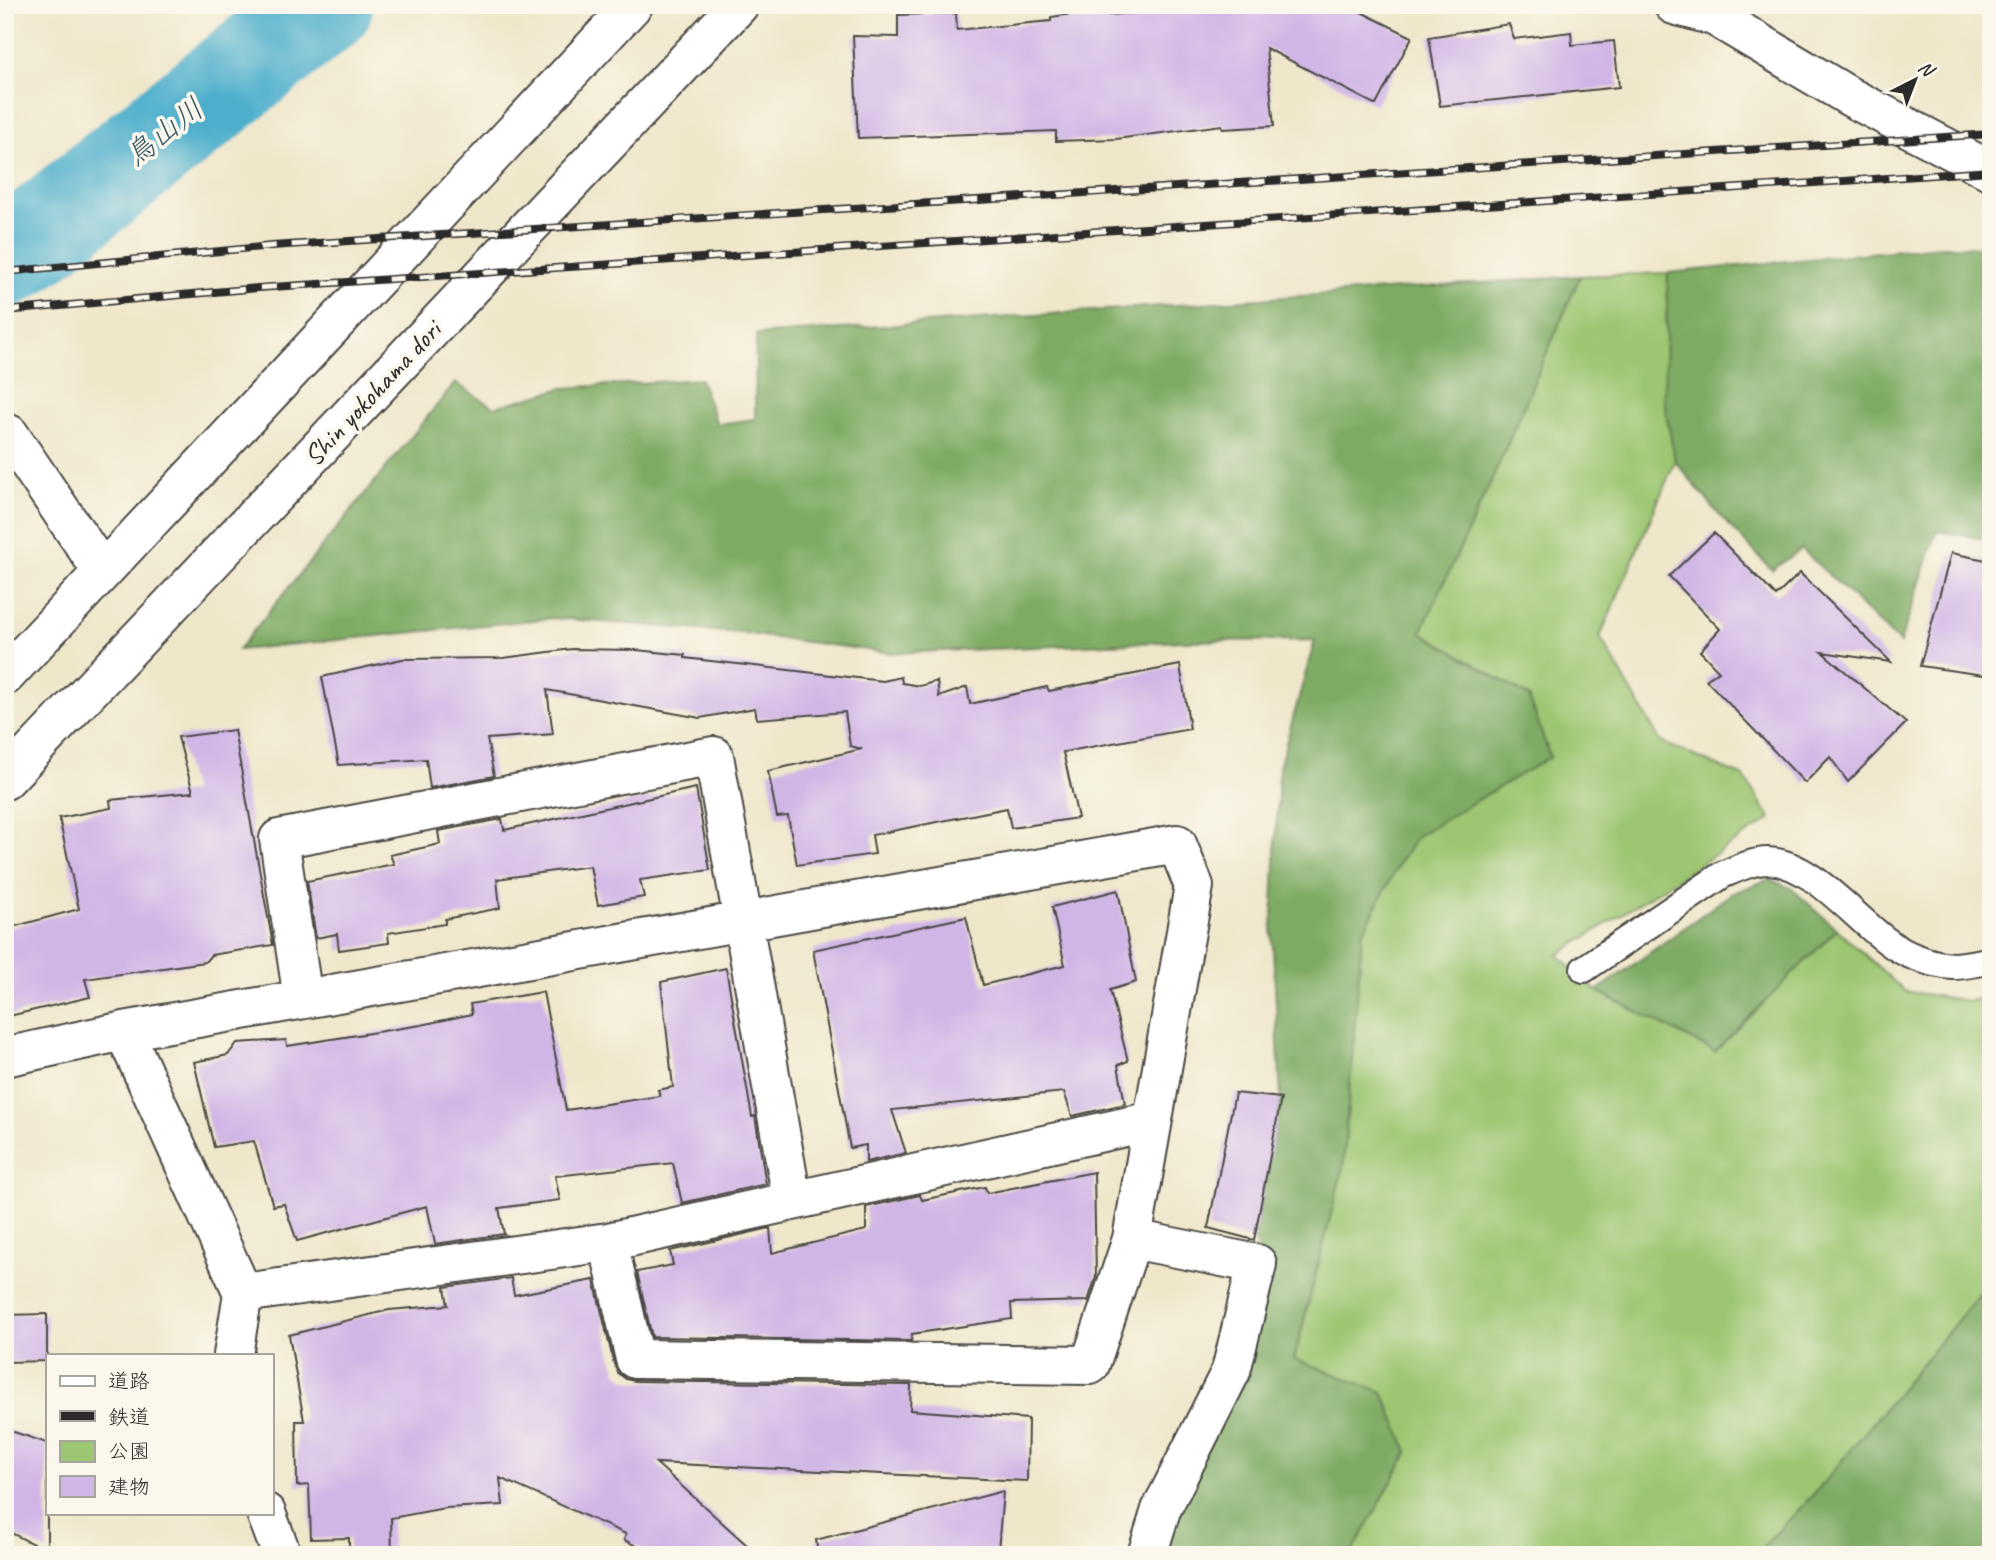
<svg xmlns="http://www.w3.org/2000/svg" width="1996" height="1560" font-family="Caveat,'Klee One',sans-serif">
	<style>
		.green { fill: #9dc672; stroke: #64784e; stroke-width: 2 }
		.forest { fill: #7eab64; stroke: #546b48; stroke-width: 2 }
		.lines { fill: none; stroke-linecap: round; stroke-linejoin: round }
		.river { stroke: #4dafcc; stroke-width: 98 }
		.building { fill: #d0b6e6 }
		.lane-casing { stroke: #484743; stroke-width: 30 }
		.street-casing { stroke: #484743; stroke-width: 42 }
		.secondary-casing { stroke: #484743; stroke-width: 42 }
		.lane { stroke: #fff; stroke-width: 26 }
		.street { stroke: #fff; stroke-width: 38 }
		.secondary { stroke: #fff; stroke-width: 38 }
		.rail-casing { stroke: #2b2b2b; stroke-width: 8 }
		.rail { stroke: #fbf7ec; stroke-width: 5; stroke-dasharray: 16; stroke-linecap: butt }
		.labels { text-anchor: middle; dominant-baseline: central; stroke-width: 7; stroke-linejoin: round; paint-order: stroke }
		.street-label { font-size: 28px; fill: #2b2b2b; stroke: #fbf7ec }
		.water-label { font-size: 30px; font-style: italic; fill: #375963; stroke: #fbf7ec }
	</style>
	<rect width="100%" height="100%" fill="#fbf7ec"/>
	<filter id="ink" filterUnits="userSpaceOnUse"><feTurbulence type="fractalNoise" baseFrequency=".0143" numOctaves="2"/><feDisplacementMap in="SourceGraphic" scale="14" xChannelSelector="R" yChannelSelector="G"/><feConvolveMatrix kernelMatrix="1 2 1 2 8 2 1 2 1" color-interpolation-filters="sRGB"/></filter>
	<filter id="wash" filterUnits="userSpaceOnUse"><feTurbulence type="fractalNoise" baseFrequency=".00686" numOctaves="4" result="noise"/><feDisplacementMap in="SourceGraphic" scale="28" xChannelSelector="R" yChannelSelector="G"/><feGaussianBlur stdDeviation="1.57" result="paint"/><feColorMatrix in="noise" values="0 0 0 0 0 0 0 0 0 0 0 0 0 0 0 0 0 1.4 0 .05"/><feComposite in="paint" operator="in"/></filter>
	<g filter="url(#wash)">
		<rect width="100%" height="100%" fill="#efe7ca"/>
		<path class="green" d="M 1668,273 L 1664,400 L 1675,461 L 1600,637 L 1661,742 L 1744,777 L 1771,819 L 1558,955 L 1597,991 L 1715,1052 L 1837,929 L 1904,991 L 1969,1001 L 1991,997 L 1991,1280 L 1815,1493 L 1755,1555 L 1351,1555 L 1408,1452 L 1294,1360 L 1343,1167 L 1362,934 L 1400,861 L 1418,835 L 1550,757 L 1529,697 L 1421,632 L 1494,475 L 1580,276 Z"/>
		<path class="forest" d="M 1940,246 L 1991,247 L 1991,540 L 1937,531 L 1900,643 L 1802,549 L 1772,570 L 1721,517 L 1675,461 L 1664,400 L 1668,273 Z
			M 1580,276 L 1494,475 L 1421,632 L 1529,697 L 1550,757 L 1418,835 L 1400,861 L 1362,934 L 1343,1167 L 1294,1359 L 1383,1392 L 1408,1452 L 1351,1555 L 1155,1555 L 1265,1267 L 1254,1240 L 1281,1098 L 1272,930 L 1279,768 L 1315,640 L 1183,641 L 890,653 L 740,633 L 554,618 L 238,650 L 455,383 L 494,407 L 563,388 L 700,379 L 717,424 L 755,419 L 756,335 Z
			M 1769,879 L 1791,888 L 1837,929 L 1715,1052 L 1597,991 L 1731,894 Z
			M 1991,1280 L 1991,1555 L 1755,1555 L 1815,1493 Z"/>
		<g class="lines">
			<path class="river" d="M 5,258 L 35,238 L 324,5"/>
		</g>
		<g id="blocks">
			<path class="building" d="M 1183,5 L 1347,5 L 1412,37 L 1376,105 L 1266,48 L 1274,126 L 1223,129 L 1222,125 L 1116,139 L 1056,141 L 1056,131 L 858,138 L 853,36 L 898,37 L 898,15 L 956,13 L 957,30 L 1051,21 L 1051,17 L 1108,9 L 1108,15 L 1190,9 Z
				M 1509,24 L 1514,39 L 1571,32 L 1572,45 L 1614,41 L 1619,87 L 1440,106 L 1429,37 Z
				M 1714,533 L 1776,596 L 1800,573 L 1891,662 L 1822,652 L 1906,723 L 1848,782 L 1830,757 L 1805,783 L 1706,680 L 1719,671 L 1700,651 L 1720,629 L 1669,576 Z
				M 1951,553 L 1991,561 L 1991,676 L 1920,666 Z
				M 572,649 L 636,650 L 685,655 L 685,658 L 883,681 L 901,677 L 902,683 L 920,686 L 937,681 L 939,697 L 967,687 L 970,704 L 1047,687 L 1049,691 L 1180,665 L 1190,729 L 1063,752 L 1078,818 L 1011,828 L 1007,808 L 872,835 L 875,854 L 797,865 L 788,816 L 777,817 L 768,771 L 862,749 L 850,746 L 845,712 L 757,719 L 755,708 L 700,718 L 547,690 L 553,734 L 487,739 L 494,776 L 430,788 L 426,759 L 339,765 L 322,677 L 402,659 L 503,658 Z
				M 234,730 L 273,945 L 211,955 L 205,962 L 85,979 L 90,997 L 5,1017 L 5,929 L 79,909 L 59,818 L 111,808 L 110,800 L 193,792 L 178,737 Z
				M 696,788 L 710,870 L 640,880 L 644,897 L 598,905 L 590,866 L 497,879 L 500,908 L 445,919 L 445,924 L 388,933 L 389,943 L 339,950 L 337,934 L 316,938 L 307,881 L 394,864 L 390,855 L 440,844 L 438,831 L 502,819 L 504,830 Z
				M 1118,890 L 1136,982 L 1110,990 L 1128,1061 L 1118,1065 L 1125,1104 L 1072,1116 L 1064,1092 L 892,1110 L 906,1153 L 866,1162 L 866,1145 L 850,1148 L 813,950 L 966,917 L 983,985 L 1065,965 L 1052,907 Z
				M 726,968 L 752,1117 L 755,1116 L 766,1184 L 682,1203 L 673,1163 L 555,1176 L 560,1200 L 499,1208 L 504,1234 L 435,1244 L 427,1206 L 297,1241 L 284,1204 L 273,1206 L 254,1141 L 214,1147 L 194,1062 L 228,1055 L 237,1043 L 286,1040 L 287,1046 L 421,1025 L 472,1014 L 470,1004 L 543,992 L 566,1110 L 660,1096 L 658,1090 L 673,1087 L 661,982 Z
				M 1235,1093 L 1281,1098 L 1254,1240 L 1208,1228 Z
				M 1094,1172 L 1096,1277 L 1088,1301 L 1011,1303 L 1012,1319 L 912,1334 L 911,1341 L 652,1337 L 637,1272 L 673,1265 L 670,1251 L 770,1228 L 772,1253 L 866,1230 L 866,1207 L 920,1195 L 922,1200 L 985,1187 L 987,1193 Z
				M 511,1278 L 514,1295 L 594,1280 L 614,1364 L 618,1373 L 626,1379 L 635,1381 L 911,1385 L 910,1410 L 1028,1419 L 1027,1481 L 656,1463 L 758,1555 L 654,1555 L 624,1540 L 626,1534 L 500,1478 L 503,1505 L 445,1508 L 391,1518 L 392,1555 L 349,1555 L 349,1538 L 311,1539 L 309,1485 L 297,1486 L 296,1421 L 304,1421 L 289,1335 L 389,1310 L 448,1305 L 445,1287 Z
				M 47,1314 L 47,1361 L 5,1362 L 5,1315 Z
				M 5,1429 L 47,1443 L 47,1551 L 5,1530 Z
				M 1003,1491 L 998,1551 L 959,1555 L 818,1555 L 816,1540 Z"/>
		</g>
	</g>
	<g filter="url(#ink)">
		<use href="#blocks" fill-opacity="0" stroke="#484743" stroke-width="2"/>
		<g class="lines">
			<g class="lane-casing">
				<path id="lane" d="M 1584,969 L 1722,875 C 1736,869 1752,861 1768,861 C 1815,863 1858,924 1897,948 C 1911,957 1935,965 1953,966 C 1965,966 1979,962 1991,961"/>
			</g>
			<g class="street-casing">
				<path id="street" d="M 1674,5 L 1714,16 L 1852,98 L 1991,171
					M 5,437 L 9,434 L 102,571
					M 303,999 L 279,839 L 714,756 L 792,1200
					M 124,1031 L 243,1293 L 608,1242 L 1152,1121
					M 5,1057 L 124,1031 L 1177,844 L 1194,886 L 1132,1239 L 1257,1264 L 1231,1371 L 1161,1510 L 1147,1555
					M 608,1242 L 635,1359 L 1090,1365 L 1132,1239
					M 233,1355 L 243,1293
					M 266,1513 L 282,1555"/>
			</g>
			<g class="secondary-casing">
				<path id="secondary" d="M 5,676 L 633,5
					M 5,780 L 739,5"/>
			</g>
			<use href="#lane" class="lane"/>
			<use href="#street" class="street"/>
			<use href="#secondary" class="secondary"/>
			<g class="rail-casing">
				<path id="rail" d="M 5,272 L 272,246 L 1991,134
					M 5,311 L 258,288 L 1991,171"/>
			</g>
			<use href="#rail" class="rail"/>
		</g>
	</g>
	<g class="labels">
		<g class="street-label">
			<text transform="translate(372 393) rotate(-47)">Shin yokohama dori</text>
		</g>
		<g class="water-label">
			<text transform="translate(164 132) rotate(-38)">鳥山川</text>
		</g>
	</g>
	<rect width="1996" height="1560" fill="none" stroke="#fbf7ec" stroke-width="28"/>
	<rect x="46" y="1354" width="228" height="161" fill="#fbf7ec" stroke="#a8a59f" stroke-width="2"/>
	<rect x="60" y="1376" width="35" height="10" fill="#ffffff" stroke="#a8a59f" stroke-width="2"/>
	<text x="108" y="1388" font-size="21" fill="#2b2b2b">道路</text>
	<rect x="60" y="1411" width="35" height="10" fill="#2b2b2b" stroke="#a8a59f" stroke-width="2"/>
	<text x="108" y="1424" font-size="21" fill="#2b2b2b">鉄道</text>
	<rect x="60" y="1441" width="35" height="21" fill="#9dc672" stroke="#a8a59f" stroke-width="2"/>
	<text x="108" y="1458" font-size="21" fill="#2b2b2b">公園</text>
	<rect x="60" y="1476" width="35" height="21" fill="#d0b6e6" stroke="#a8a59f" stroke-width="2"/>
	<text x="108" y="1494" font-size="21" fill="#2b2b2b">建物</text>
	<g transform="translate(1915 80) rotate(42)" stroke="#fbf7ec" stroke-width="5" paint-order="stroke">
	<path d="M0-5L12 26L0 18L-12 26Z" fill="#2b2b2b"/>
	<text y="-10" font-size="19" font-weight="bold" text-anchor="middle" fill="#2b2b2b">N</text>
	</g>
</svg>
